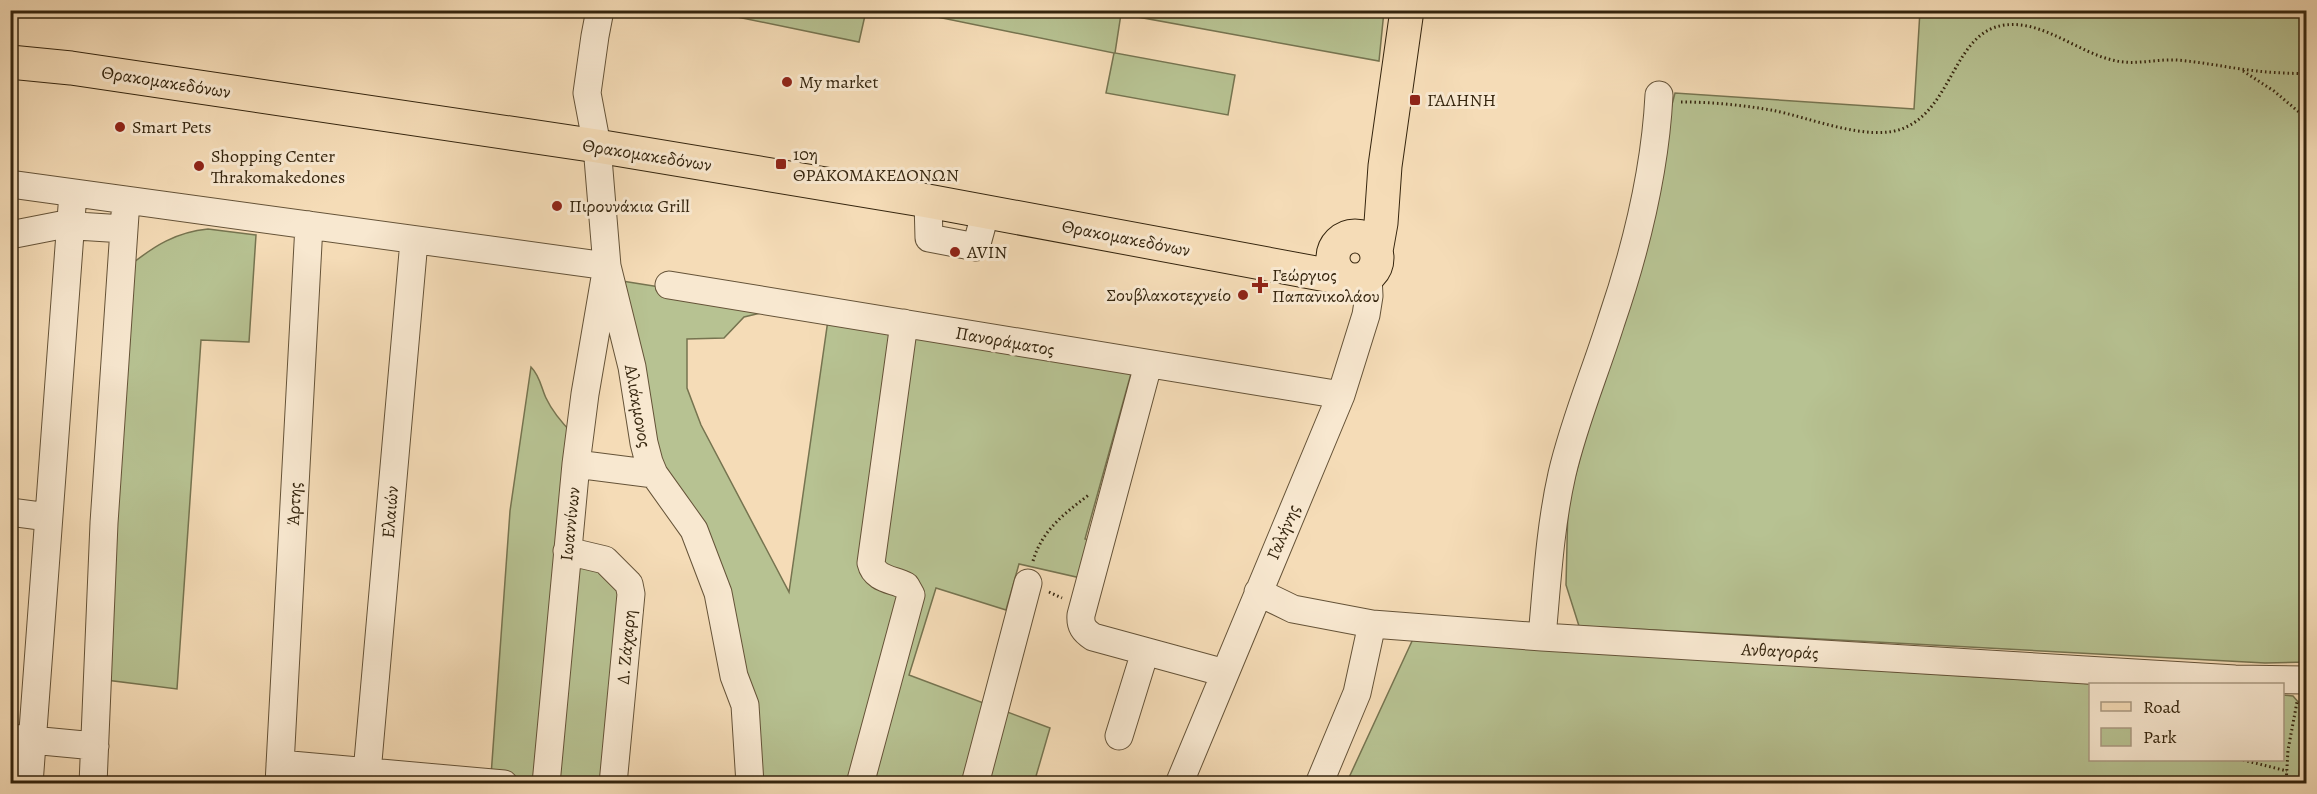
<svg xmlns="http://www.w3.org/2000/svg" width="2317" height="794" font-family="Alegreya,serif">
	<style>
		.green { fill: #b7c292; stroke: #767450; stroke-width: 1.5 }
		.lines { fill: none; stroke-linecap: round; stroke-linejoin: round }
		.minor-casing { stroke: #655338; stroke-width: 29 }
		.major-casing { stroke: #35250e; stroke-width: 35 }
		.path { stroke: #35250e; stroke-width: 3; stroke-dasharray: 1.5 3; stroke-linecap: butt }
		.minor { stroke: #f8e8d0; stroke-width: 27 }
		.major { stroke: #f5dcb7; stroke-width: 33 }
		.poi-dot { fill: #8f2418; stroke: #f8e8d0; stroke-width: 2 }
		.labels { text-anchor: middle; dominant-baseline: central; stroke-width: 6; stroke-linejoin: round; paint-order: stroke }
		.street-label { font-size: 18px; fill: #35250e; stroke: #f8e8d0 }
		.poi-label { font-size: 18px; fill: #35250e; stroke: #f8e8d0; text-anchor: start }
	</style>
	<rect width="100%" height="100%" fill="#f5dcb7"/>
	<filter id="stains"><feTurbulence type="fractalNoise" baseFrequency=".00333" numOctaves="4"/><feColorMatrix values="0 0 0 0 .2 0 0 0 0 .09 0 0 0 0 .02 0 0 0 .5 -.17"/></filter>
	<radialGradient id="worn" r=".72"><stop offset=".6" stop-color="#630" stop-opacity="0"/><stop offset="1" stop-color="#630" stop-opacity=".3"/></radialGradient>
	<path class="green" d="M 708,11 L 866,11 L 859,42 Z
		M 908,11 L 1384,10 L 1384,11 L 1379,61 L 1121,14 L 1115,53 L 1235,75 L 1228,115 L 1106,93 L 1114,53 Z
		M 1920,11 L 2306,11 L 2306,662 L 2265,663 L 1579,626 L 1566,585 L 1568,504 L 1675,93 L 1914,109 Z
		M 208,229 L 256,235 L 249,342 L 201,340 L 177,689 L 106,680 L 129,266 C 154,246 176,232 208,229 Z
		M 622,281 L 786,307 L 744,317 L 724,338 L 687,339 L 687,388 L 701,425 L 789,592 L 829,313 L 1132,370 L 1085,539 L 1104,543 L 1094,581 L 1019,564 L 1006,610 L 936,588 L 909,675 L 1050,728 L 1034,783 L 759,783 L 754,709 L 661,466 Z
		M 531,367 C 540,376 541,387 546,398 C 553,413 562,423 573,434 L 556,563 L 638,574 L 616,783 L 560,783 L 491,776 L 510,511 Z
		M 1413,639 L 1504,647 L 2095,684 L 2090,684 L 2090,760 L 2282,760 L 2283,695 L 2293,696 L 2306,711 L 2298,783 L 1346,784 Z"/>
	<g class="lines">
		<g class="minor-casing">
			<path id="minor" d="M 600,10 L 595,36 L 587,93 L 597,146 L 607,266 L 632,367 L 644,443 L 649,462 L 654,474 L 694,530 L 718,593 L 734,676 L 745,705 L 750,784
				M 10,184 L 607,266 L 585,394 L 576,464 L 546,784
				M 928,201 L 929,238 L 976,247 L 986,211
				M 10,235 L 61,225 L 124,229
				M 669,285 L 1341,395
				M 1148,365 L 1081,615 C 1080,626 1084,631 1093,637 L 1225,673
				M 576,464 L 654,474
				M 10,512 L 48,517
				M 567,551 L 605,560 L 629,584 L 631,594 L 613,784
				M 1258,592 L 1293,609 L 1372,624 L 1542,637 L 2235,679 L 2306,680
				M 1542,637 C 1547,583 1550,527 1562,474 C 1574,422 1595,373 1611,322 C 1636,249 1655,173 1659,95
				M 1119,736 L 1145,652
				M 10,738 L 95,746
				M 280,764 L 504,784
				M 29,784 L 73,193
				M 93,784 L 104,523 L 126,200
				M 279,784 L 309,225
				M 366,784 L 414,241
				M 860,784 L 911,595 L 906,586 C 893,579 875,580 871,563 L 904,323
				M 975,784 L 1028,583
				M 1179,784 L 1341,395 L 1366,315 L 1369,296 L 1368,276
				M 1319,784 L 1357,693 L 1372,624"/>
		</g>
		<g class="major-casing">
			<path id="major" d="M 10,62 L 71,68 L 597,146 L 928,201 L 1348,279
				M1333 258a22 22 0 1 1 44 0a22 22 0 1 1-44 0Z
				M 1376,251 L 1381,223 L 1385,166 L 1407,10"/>
		</g>
		<path class="path" d="M 2243,71 L 2274,91 L 2306,118
			M 1681,102 C 1711,102 1742,105 1771,110 C 1809,117 1869,143 1904,128 C 1953,108 1954,31 2005,25 C 2044,20 2079,54 2117,61 C 2136,65 2156,59 2176,60 C 2203,62 2229,68 2257,71 C 2273,73 2290,73 2306,74
			M 1033,561 C 1042,530 1065,513 1090,494
			M 1049,592 L 1062,598
			M 2243,760 L 2287,771
			M 2286,784 L 2288,750 L 2297,702"/>
		<use href="#minor" class="minor"/>
		<use href="#major" class="major"/>
	</g>
	<g class="poi-dot">
		<circle cx="787" cy="82" r="6"/>
		<rect x="1409" y="94" width="12" height="12" rx="3"/>
		<circle cx="120" cy="127" r="6"/>
		<rect x="775" y="158" width="12" height="12" rx="3"/>
		<circle cx="199" cy="166" r="6"/>
		<circle cx="557" cy="206" r="6"/>
		<circle cx="955" cy="252" r="6"/>
		<path d="M1257 276h6v6h6v6h-6v6h-6v-6h-6v-6h6z"/>
		<circle cx="1243" cy="295" r="6"/>
	</g>
	<g class="labels">
		<g class="street-label">
			<text transform="translate(166 82) rotate(9)">Θρακομακεδόνων</text>
			<text transform="translate(647 155) rotate(9)">Θρακομακεδόνων</text>
			<text transform="translate(1126 238) rotate(11)">Θρακομακεδόνων</text>
			<text transform="translate(1005 341) rotate(10)">Πανοράματος</text>
			<text transform="translate(638 406) rotate(80)">Αλιάκμονος</text>
			<text transform="translate(294 504) rotate(-87)">Άρτης</text>
			<text transform="translate(390 512) rotate(-85)">Ελαιών</text>
			<text transform="translate(570 524) rotate(-84)">Ιωαννίνων</text>
			<text transform="translate(1283 532) rotate(-67)">Γαλήνης</text>
			<text transform="translate(626 647) rotate(-85)">Δ. Ζάχαρη</text>
			<text transform="translate(1780 651) rotate(3)">Ανθαγοράς</text>
		</g>
		<g class="poi-label">
			<text x="799" y="82">My market</text>
			<text x="1427" y="100">ΓΑΛΗΝΗ</text>
			<text x="132" y="127">Smart Pets</text>
			<text x="793" y="154">10η<tspan x="793" dy="21">ΘΡΑΚΟΜΑΚΕΔΟΝΩΝ</tspan></text>
			<text x="211" y="156">Shopping Center<tspan x="211" dy="21">Thrakomakedones</tspan></text>
			<text x="569" y="206">Πιρουνάκια Grill</text>
			<text x="967" y="252">AVIN</text>
			<text x="1272" y="275">Γεώργιος<tspan x="1272" dy="21">Παπανικολάου</tspan></text>
			<text x="1231" y="295" text-anchor="end">Σουβλακοτεχνείο</text>
		</g>
	</g>
	<rect width="2317" height="794" fill="none" stroke="#f5dcb7" stroke-width="36"/>
	<rect x="12" y="12" width="2293" height="770" fill="none" stroke="#35250e" stroke-width="3"/>
	<rect x="18" y="18" width="2281" height="758" fill="none" stroke="#35250e" stroke-width="1.5"/>
	<rect x="2089" y="683" width="195" height="78" fill="#f8e8d0" stroke="#aa9a82" stroke-width="1.5"/>
	<rect x="2101" y="702" width="30" height="9" fill="#f5dcb7" stroke="#aa9a82" stroke-width="1.5"/>
	<text x="2143" y="713" font-size="18" fill="#35250e">Road</text>
	<rect x="2101" y="728" width="30" height="18" fill="#b7c292" stroke="#aa9a82" stroke-width="1.5"/>
	<text x="2143" y="743" font-size="18" fill="#35250e">Park</text>
	<rect width="100%" height="100%" filter="url(#stains)"/>
	<rect width="100%" height="100%" fill="url(#worn)"/>
</svg>
